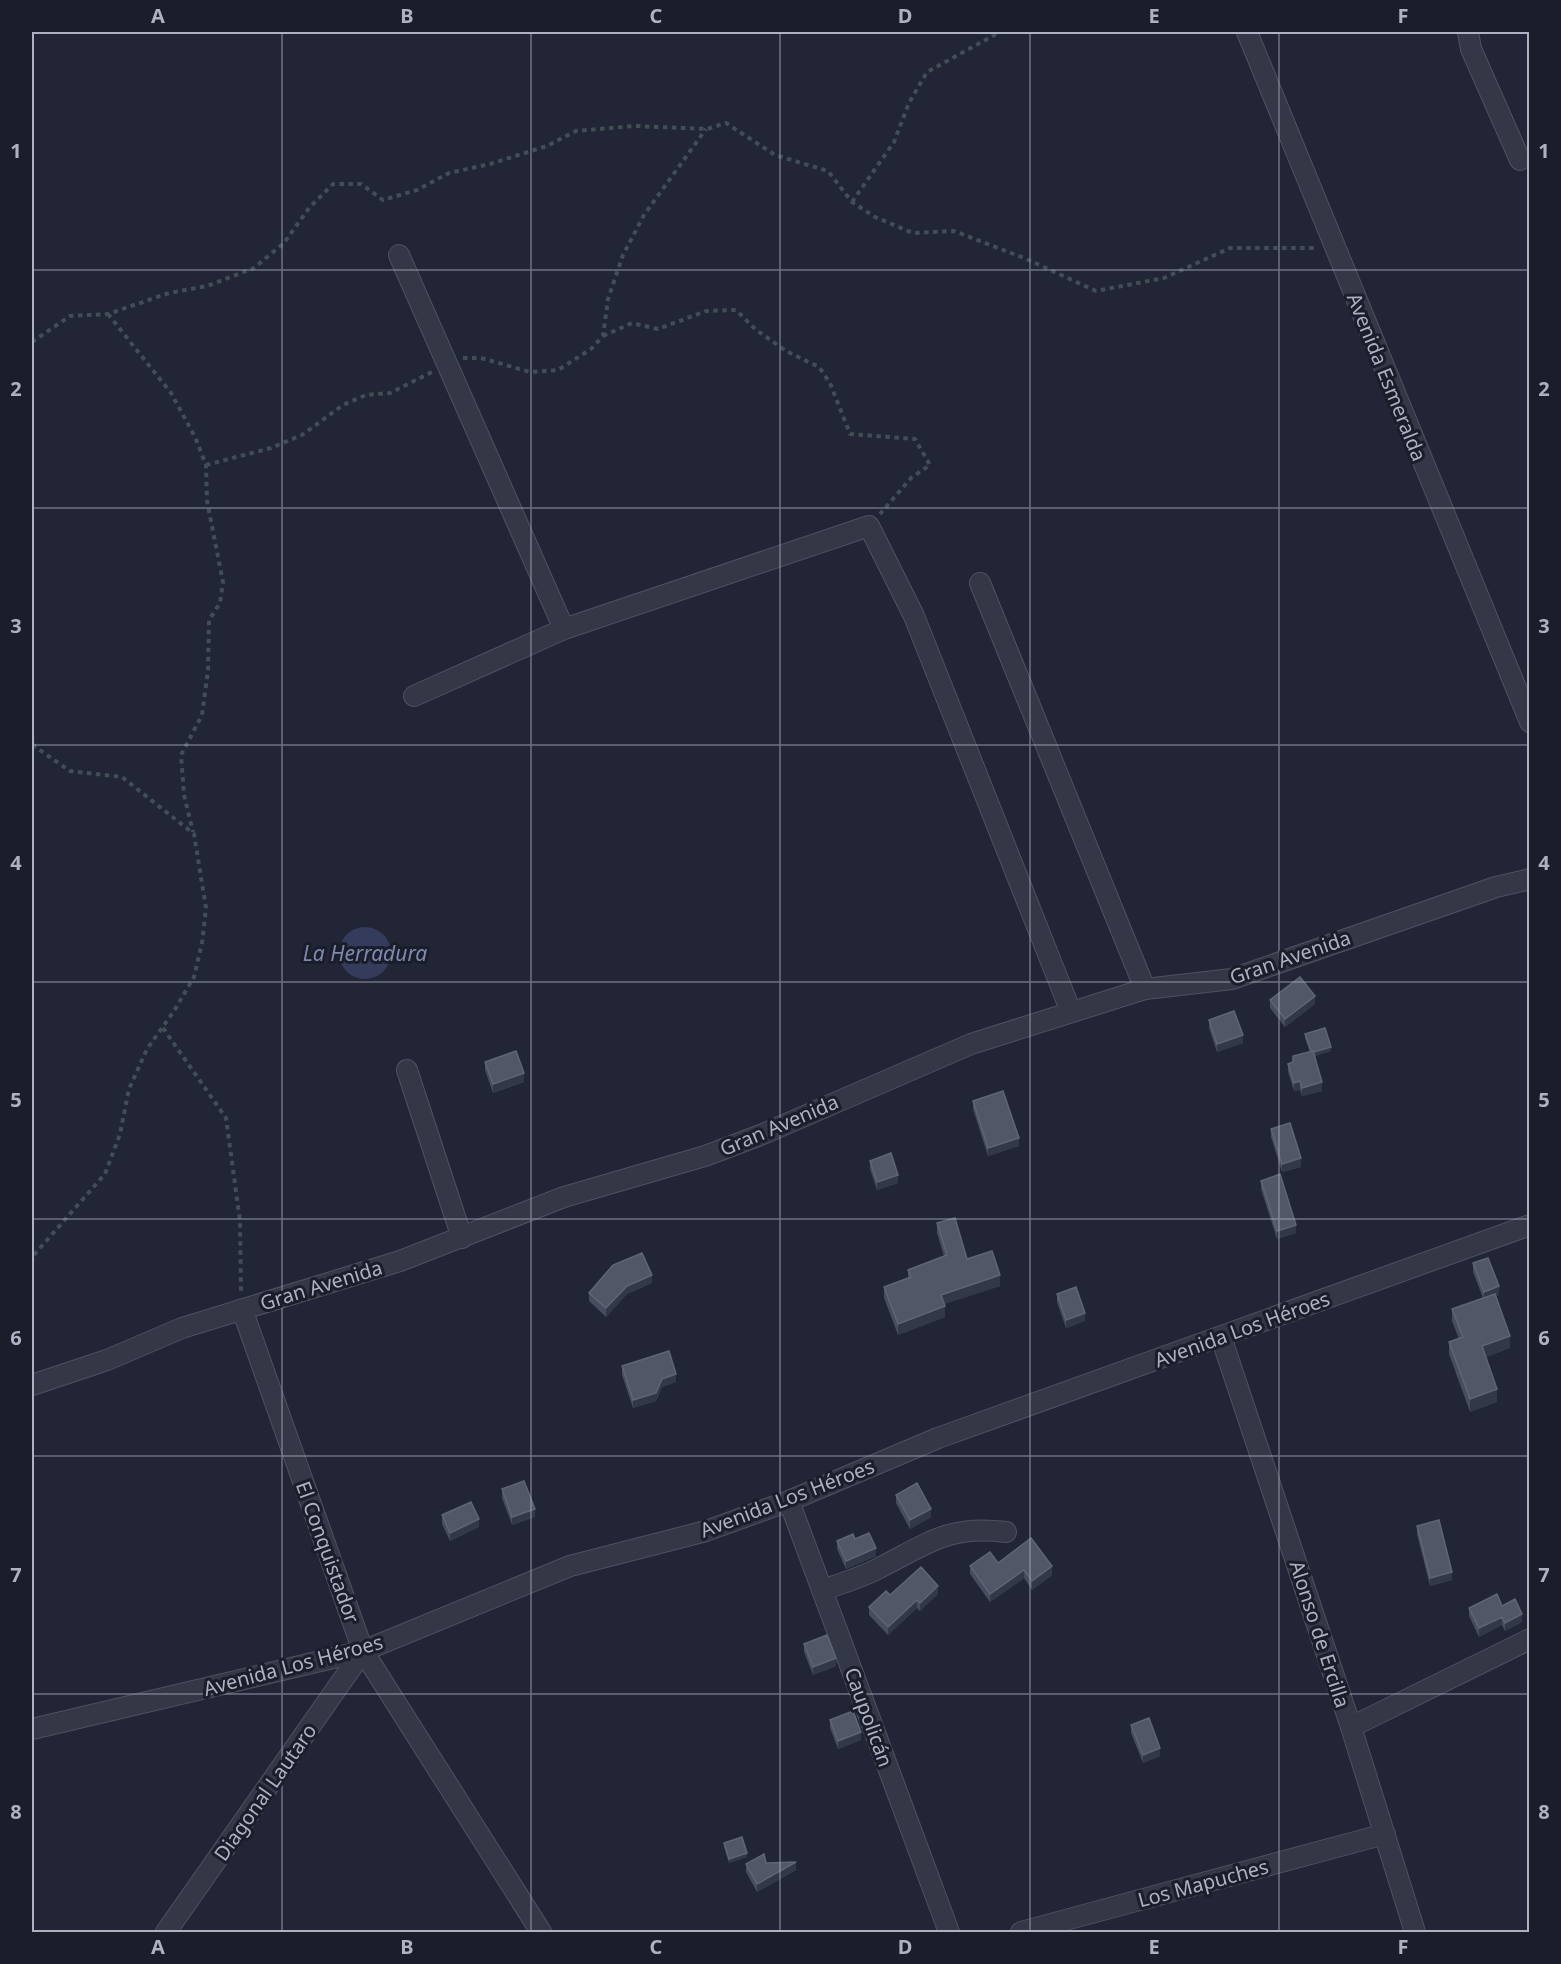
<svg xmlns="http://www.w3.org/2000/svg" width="1561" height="1964" font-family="'Noto Sans',sans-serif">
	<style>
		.water { fill: #353c5b }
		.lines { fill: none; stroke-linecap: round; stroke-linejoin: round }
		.minor-casing { stroke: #4e5260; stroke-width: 22 }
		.path { stroke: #424e55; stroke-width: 4; stroke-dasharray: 4.5 4.5; stroke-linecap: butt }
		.minor { stroke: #343745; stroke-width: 20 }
		.wall { fill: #474c5e }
		.shaded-wall { fill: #333849 }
		.building { fill: #525768; stroke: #606576; stroke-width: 1.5 }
		.grid { fill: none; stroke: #aeb1c2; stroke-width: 1.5; stroke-opacity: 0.55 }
		.labels { text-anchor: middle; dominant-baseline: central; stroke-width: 6; stroke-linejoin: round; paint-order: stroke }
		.street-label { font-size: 20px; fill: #aeb1c2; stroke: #1a1d2a }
		.water-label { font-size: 21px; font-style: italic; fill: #8089ad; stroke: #1a1d2a }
		.neatline { fill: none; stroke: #aeb1c2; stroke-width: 2 }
		.grid-label { font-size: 20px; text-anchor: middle; font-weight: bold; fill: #aeb1c2 }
	</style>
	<rect width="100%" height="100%" fill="#212535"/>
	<path class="water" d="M339 953a26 26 0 1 1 52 0a26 26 0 1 1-52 0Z"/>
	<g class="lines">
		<g class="minor-casing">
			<path id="minor" d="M 1247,32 L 1530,722
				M 1468,32 L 1471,49 L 1520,160
				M 399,255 L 564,629
				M 980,583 L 1145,989
				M 414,696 L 564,629 L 869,526 L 914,616 L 1071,1012
				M 407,1070 L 462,1238
				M 242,1309 L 363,1651 L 541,1932
				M 1221,1337 L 1351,1727 L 1415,1932
				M 32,1385 L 107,1360 L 182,1328 L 400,1261 L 564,1197 L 705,1156 L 763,1134 L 971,1044 L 1145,989 L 1232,979 L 1496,887 L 1530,879
				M 789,1501 L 949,1932
				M 822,1590 C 843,1583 864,1577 883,1566 C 930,1542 950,1525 1006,1532
				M 1351,1727 L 1530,1639
				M 32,1729 L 363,1651 L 570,1566 L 706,1531 L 789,1501 L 938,1438 L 1530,1225
				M 166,1932 L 363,1651
				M 1021,1932 L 1385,1834"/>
		</g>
		<path class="path" d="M 852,202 L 894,142 L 909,103 L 927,72 L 1000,32
			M 108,314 L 171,393 L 195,437 L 206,465 L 207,501 L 223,582 L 220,603 L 209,620 L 208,670 L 202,715 L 181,755 L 184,795 L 193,832
			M 603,336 L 632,323 L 658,329 L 706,311 L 736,310 L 755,329 L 786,351 L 819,367 L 830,383 L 850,434 L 915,439 L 930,465 L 911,478 L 880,514
			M 32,342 L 70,316 L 108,314 L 169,293 L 207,286 L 254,268 L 284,243 L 309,208 L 333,184 L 361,184 L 383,200 L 417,190 L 449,173 L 490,164 L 547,146 L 576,131 L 634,126 L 707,129 L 726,123 L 775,155 L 828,171 L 852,202 L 875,217 L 913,233 L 954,231 L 1024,258 L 1096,291 L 1164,278 L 1230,248 L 1317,248
			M 463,358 L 481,358 L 530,372 L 558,370 L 591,349 L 603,336 L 608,299 L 623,255 L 644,215 L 706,129
			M 206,465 L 271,448 L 302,435 L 343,405 L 366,395 L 390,393 L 432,372
			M 32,735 L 34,746 L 70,771 L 122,777 L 194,834 L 206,908 L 202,943 L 194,977 L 174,1011 L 147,1049 L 129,1089 L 120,1134 L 105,1174 L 33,1256 L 32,1263
			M 163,1028 L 226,1118 L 240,1221 L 241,1291"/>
		<use href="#minor" class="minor"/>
	</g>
	<path class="wall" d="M 1270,1000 L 1315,1004 L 1285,1027 L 1270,1008 Z
		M 1209,1020 L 1243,1043 L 1217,1052 L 1209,1028 Z
		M 1305,1034 L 1331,1051 L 1315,1056 L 1322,1091 L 1302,1096 L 1300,1090 L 1294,1091 L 1288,1072 L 1288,1064 L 1293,1062 L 1310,1052 L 1305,1038 Z
		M 485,1062 L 524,1082 L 493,1093 L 485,1070 Z
		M 973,1101 L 1019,1146 L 988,1156 L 973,1109 Z
		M 1271,1129 L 1301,1167 L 1282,1172 L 1271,1137 Z
		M 870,1161 L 898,1183 L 877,1190 L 870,1169 Z
		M 1261,1181 L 1296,1233 L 1277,1239 L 1261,1189 Z
		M 937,1223 L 967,1259 L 1000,1286 L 944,1304 L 945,1317 L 898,1335 L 884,1298 L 884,1287 L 908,1278 L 908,1270 L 944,1256 L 937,1233 Z
		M 1473,1263 L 1499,1295 L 1495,1296 L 1510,1348 L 1486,1357 L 1497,1402 L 1470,1412 L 1449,1354 L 1449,1342 L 1459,1339 L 1452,1321 L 1452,1309 L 1483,1298 L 1473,1272 Z
		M 652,1283 L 627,1294 L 606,1317 L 589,1301 L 589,1293 Z
		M 1057,1294 L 1085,1321 L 1066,1328 L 1057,1302 Z
		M 622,1366 L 676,1382 L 662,1387 L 656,1401 L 633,1408 L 622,1375 Z
		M 502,1489 L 535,1517 L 512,1525 L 502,1498 Z
		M 896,1495 L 931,1517 L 910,1529 L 896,1503 Z
		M 442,1515 L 479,1527 L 450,1541 L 442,1524 Z
		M 1417,1526 L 1452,1580 L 1430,1586 L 1417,1534 Z
		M 855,1539 L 876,1556 L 846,1569 L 837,1549 L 837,1541 Z
		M 998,1563 L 1052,1575 L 1032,1590 L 1024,1578 L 990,1602 L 970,1574 L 970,1566 Z
		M 938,1594 L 920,1611 L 917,1608 L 888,1635 L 869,1615 L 869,1607 L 890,1595 Z
		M 1502,1606 L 1522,1622 L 1505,1631 L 1502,1625 L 1479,1637 L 1469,1616 L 1469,1608 Z
		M 804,1644 L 836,1666 L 813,1675 L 804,1652 Z
		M 830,1720 L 861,1740 L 838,1749 L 830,1728 Z
		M 1131,1725 L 1160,1756 L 1143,1763 L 1131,1733 Z
		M 724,1843 L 747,1857 L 729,1863 L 724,1847 Z
		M 766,1863 L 796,1870 L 757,1892 L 746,1872 L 746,1864 Z"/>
	<path class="shaded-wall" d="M 1315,996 L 1315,1004 L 1285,1027 L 1285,1019 Z
		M 1243,1035 L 1243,1043 L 1217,1052 L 1217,1044 Z
		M 1331,1047 L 1331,1051 L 1311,1057 L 1311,1053 Z
		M 524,1073 L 524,1082 L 493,1093 L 493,1084 Z
		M 1300,1081 L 1300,1090 L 1294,1091 L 1294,1083 Z
		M 1322,1082 L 1322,1091 L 1302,1096 L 1302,1088 Z
		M 1019,1138 L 1019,1146 L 988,1156 L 988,1148 Z
		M 1301,1158 L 1301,1167 L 1282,1172 L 1282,1164 Z
		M 898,1175 L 898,1183 L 877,1190 L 877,1182 Z
		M 1296,1225 L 1296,1233 L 1277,1239 L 1277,1231 Z
		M 652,1275 L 652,1283 L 627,1294 L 606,1317 L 606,1308 L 627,1286 Z
		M 1000,1275 L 1000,1286 L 941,1305 L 941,1295 Z
		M 1499,1286 L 1499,1295 L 1484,1300 L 1484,1292 Z
		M 945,1306 L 945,1317 L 898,1335 L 898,1324 Z
		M 1085,1313 L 1085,1321 L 1066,1328 L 1066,1320 Z
		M 1510,1336 L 1510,1348 L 1482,1359 L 1482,1346 Z
		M 676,1374 L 676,1382 L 662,1387 L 656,1401 L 633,1408 L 633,1400 L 662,1379 Z
		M 1497,1389 L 1497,1402 L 1470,1412 L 1470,1399 Z
		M 535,1509 L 535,1517 L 512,1525 L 512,1517 Z
		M 931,1509 L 931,1517 L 910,1529 L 910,1520 Z
		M 479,1519 L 479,1527 L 450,1541 L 450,1533 Z
		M 876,1548 L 876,1556 L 846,1569 L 846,1561 Z
		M 1052,1566 L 1052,1575 L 1032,1590 L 1032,1581 Z
		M 1024,1570 L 1024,1578 L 990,1602 L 990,1594 Z
		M 1452,1572 L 1452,1580 L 1430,1586 L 1430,1578 Z
		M 938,1586 L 938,1594 L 920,1611 L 920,1603 Z
		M 917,1600 L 917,1608 L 888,1635 L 888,1627 Z
		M 1522,1614 L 1522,1622 L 1505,1631 L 1505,1623 Z
		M 1502,1617 L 1502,1625 L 1479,1637 L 1479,1628 Z
		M 836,1658 L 836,1666 L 813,1675 L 813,1667 Z
		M 861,1732 L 861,1740 L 838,1749 L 838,1741 Z
		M 1160,1748 L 1160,1756 L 1143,1763 L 1143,1755 Z
		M 747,1853 L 747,1857 L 729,1863 L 729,1859 Z
		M 796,1862 L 796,1870 L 757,1892 L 757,1884 Z"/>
	<path class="building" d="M 1300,977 L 1315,996 L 1285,1019 L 1270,1000 Z
		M 1234,1011 L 1243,1035 L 1217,1044 L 1209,1020 Z
		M 1325,1028 L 1331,1047 L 1314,1052 L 1313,1051 L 1311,1051 L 1305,1034 Z
		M 516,1051 L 524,1073 L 493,1084 L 485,1062 Z
		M 1313,1051 L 1322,1082 L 1302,1088 L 1300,1081 L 1294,1083 L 1288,1064 L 1293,1062 L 1293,1056 Z
		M 1003,1091 L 1019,1138 L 988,1148 L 973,1101 Z
		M 1290,1123 L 1301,1158 L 1282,1164 L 1271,1129 Z
		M 891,1153 L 898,1175 L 877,1182 L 870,1161 Z
		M 1280,1174 L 1296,1225 L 1277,1231 L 1261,1181 Z
		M 955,1218 L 967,1259 L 992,1251 L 1000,1275 L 941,1295 L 945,1306 L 898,1324 L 884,1287 L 911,1277 L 908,1270 L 947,1255 L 937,1223 Z
		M 642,1253 L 652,1275 L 627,1286 L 606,1308 L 589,1293 L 613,1265 Z
		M 1488,1258 L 1499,1286 L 1484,1292 L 1473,1263 Z
		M 1076,1287 L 1085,1313 L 1066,1320 L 1057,1294 Z
		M 1495,1294 L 1510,1336 L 1482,1346 L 1497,1389 L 1470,1399 L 1449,1342 L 1463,1337 L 1452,1309 Z
		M 669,1351 L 676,1374 L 662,1379 L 656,1393 L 633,1400 L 622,1366 Z
		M 524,1481 L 535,1509 L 512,1517 L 502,1489 Z
		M 917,1483 L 931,1509 L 910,1520 L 896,1495 Z
		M 471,1502 L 479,1519 L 450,1533 L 442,1515 Z
		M 1439,1520 L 1452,1572 L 1430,1578 L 1417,1526 Z
		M 869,1533 L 876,1548 L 846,1561 L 837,1541 L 853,1534 L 855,1539 Z
		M 1031,1538 L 1052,1566 L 1032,1581 L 1024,1570 L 990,1594 L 970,1566 L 990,1552 L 998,1563 Z
		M 921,1567 L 938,1586 L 920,1603 L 917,1600 L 888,1627 L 869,1607 L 886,1591 L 890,1595 Z
		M 1497,1594 L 1502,1606 L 1515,1599 L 1522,1614 L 1505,1623 L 1502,1617 L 1479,1628 L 1469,1608 Z
		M 827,1635 L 836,1658 L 813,1667 L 804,1644 Z
		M 853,1711 L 861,1732 L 838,1741 L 830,1720 Z
		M 1149,1718 L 1160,1748 L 1143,1755 L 1131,1725 Z
		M 742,1837 L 747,1853 L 729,1859 L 724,1843 Z
		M 764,1854 L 766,1863 L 796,1862 L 757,1884 L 746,1864 Z"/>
	<path class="grid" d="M 282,32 L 282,1932M 531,32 L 531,1932M 780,32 L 780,1932M 1030,32 L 1030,1932M 1279,32 L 1279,1932M 32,270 L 1530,270M 32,508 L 1530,508M 32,745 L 1530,745M 32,982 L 1530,982M 32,1219 L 1530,1219M 32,1456 L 1530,1456M 32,1694 L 1530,1694"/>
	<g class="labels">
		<g class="street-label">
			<text transform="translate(1387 377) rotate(68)">Avenida Esmeralda</text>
			<text transform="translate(1290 957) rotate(-19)">Gran Avenida</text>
			<text transform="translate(779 1125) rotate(-23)">Gran Avenida</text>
			<text transform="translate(321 1285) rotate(-17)">Gran Avenida</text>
			<text transform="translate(1242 1329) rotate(-20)">Avenida Los Héroes</text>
			<text transform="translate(787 1498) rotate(-21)">Avenida Los Héroes</text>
			<text transform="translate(328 1552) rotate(70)">El Conquistador</text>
			<text transform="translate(1320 1634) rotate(72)">Alonso de Ercilla</text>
			<text transform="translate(293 1665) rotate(-15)">Avenida Los Héroes</text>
			<text transform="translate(869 1717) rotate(70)">Caupolicán</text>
			<text transform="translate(265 1792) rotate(-55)">Diagonal Lautaro</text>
			<text transform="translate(1203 1883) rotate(-15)">Los Mapuches</text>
		</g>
		<g class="water-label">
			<text x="365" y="953">La Herradura</text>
		</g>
	</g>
	<rect width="1561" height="1964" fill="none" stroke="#1a1d2a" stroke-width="66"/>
	<rect x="33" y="33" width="1495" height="1898" class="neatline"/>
	<g class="grid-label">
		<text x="158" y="23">A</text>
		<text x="407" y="23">B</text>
		<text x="656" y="23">C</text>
		<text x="905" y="23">D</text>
		<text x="1154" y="23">E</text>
		<text x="1403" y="23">F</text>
		<text x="16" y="158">1</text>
		<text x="1544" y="158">1</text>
		<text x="16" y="396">2</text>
		<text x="1544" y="396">2</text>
		<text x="16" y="633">3</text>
		<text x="1544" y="633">3</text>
		<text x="16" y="870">4</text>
		<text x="1544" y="870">4</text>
		<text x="16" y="1107">5</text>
		<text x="1544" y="1107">5</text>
		<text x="16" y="1345">6</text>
		<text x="1544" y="1345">6</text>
		<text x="16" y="1582">7</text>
		<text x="1544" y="1582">7</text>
		<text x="16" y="1819">8</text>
		<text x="1544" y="1819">8</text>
		<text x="158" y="1954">A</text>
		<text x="407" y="1954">B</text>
		<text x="656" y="1954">C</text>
		<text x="905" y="1954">D</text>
		<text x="1154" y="1954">E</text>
		<text x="1403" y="1954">F</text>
	</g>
</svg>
